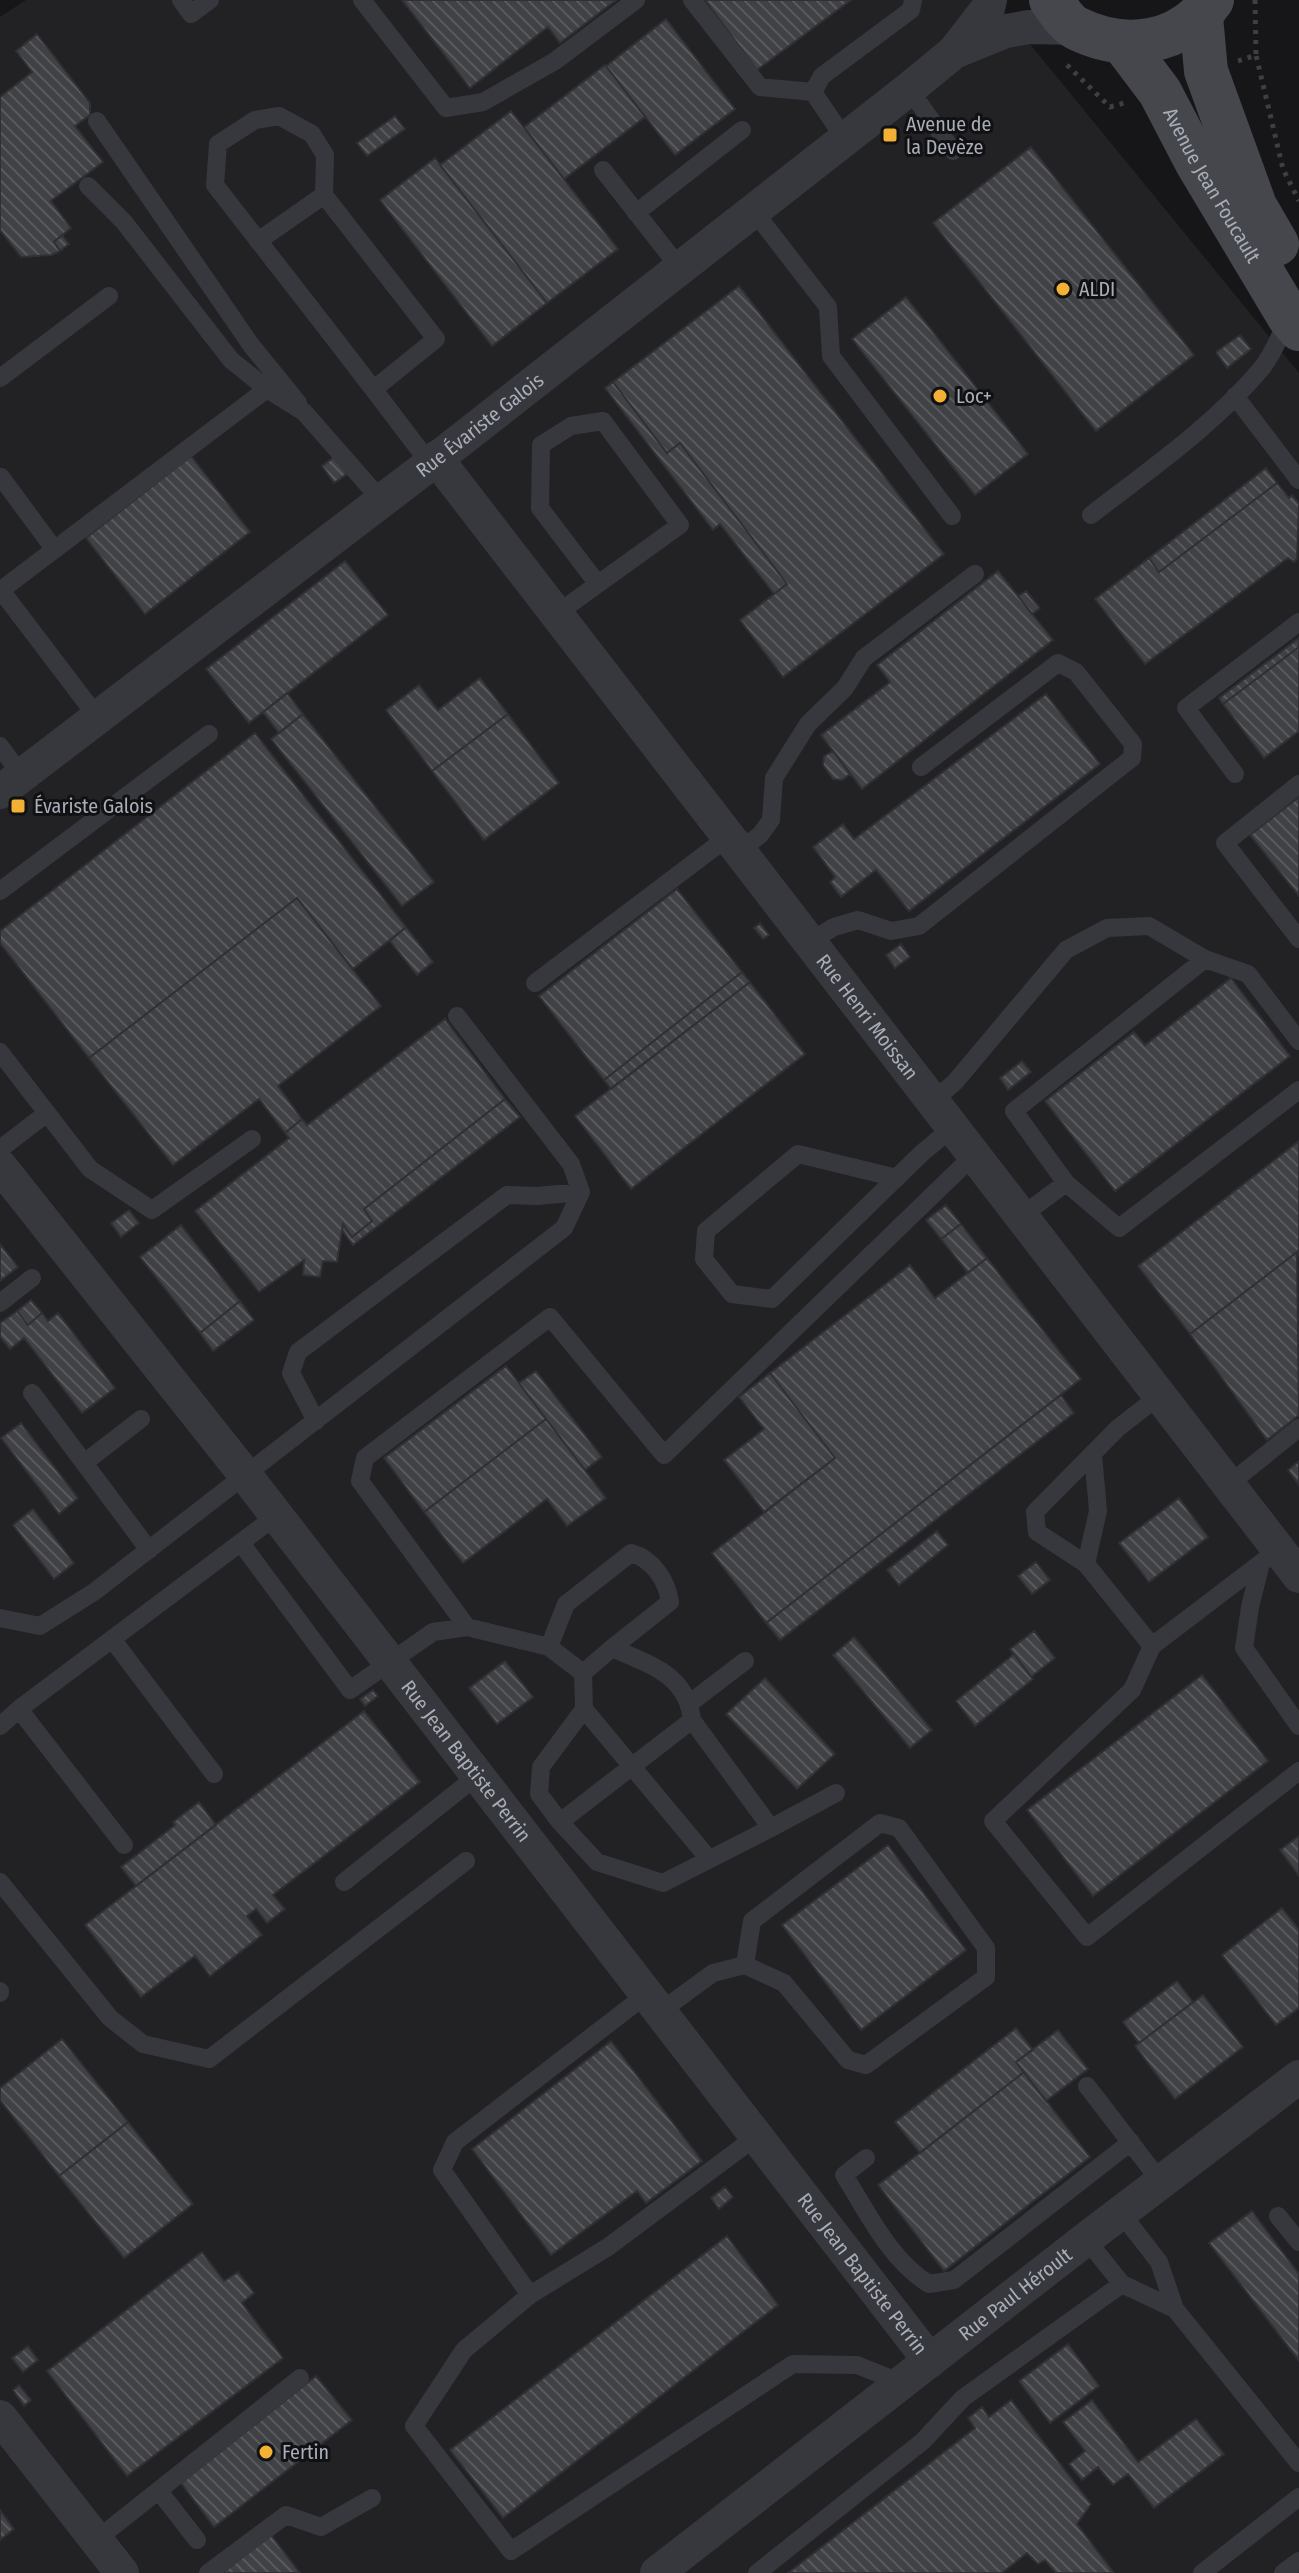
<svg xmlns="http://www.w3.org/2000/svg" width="1299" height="2573" font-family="'Fira Sans Condensed',sans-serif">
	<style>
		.built { fill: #222225 }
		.building { fill: url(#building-back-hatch); stroke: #303034; stroke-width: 2 }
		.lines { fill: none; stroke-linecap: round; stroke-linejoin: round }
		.path { stroke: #3d3f44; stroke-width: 5; stroke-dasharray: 4 6; stroke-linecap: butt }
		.lane { stroke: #37383d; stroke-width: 18 }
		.street { stroke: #37383d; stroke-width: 34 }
		.secondary { stroke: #45474d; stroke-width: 44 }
		.poi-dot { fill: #f2b134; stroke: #111113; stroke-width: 3 }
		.labels { text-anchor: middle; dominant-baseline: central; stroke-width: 6; stroke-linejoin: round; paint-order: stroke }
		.poi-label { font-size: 20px; fill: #a8adb8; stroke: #111113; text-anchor: start }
		.street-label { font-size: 20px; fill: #a8adb8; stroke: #111113 }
	</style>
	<defs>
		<pattern id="building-back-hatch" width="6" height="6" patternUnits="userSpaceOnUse" patternTransform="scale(2)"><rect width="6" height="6" fill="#404145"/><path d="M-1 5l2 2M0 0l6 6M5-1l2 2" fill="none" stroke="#595a5e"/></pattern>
	</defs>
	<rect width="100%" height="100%" fill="#161618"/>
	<path class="built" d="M 26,0 L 994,0 L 1299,373 L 1299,2573 L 0,2573 L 0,17 Z"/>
	<path class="building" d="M 402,0 L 616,0 L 560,43 L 548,27 L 470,88 Z
		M 705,0 L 851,0 L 757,70 Z
		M 666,19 L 735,109 L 675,155 L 606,66 Z
		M 37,34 L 90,103 L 90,115 L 75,126 L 103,162 L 51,201 L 71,228 L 54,242 L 60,251 L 52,255 L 21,257 L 0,230 L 0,97 L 32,72 L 16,51 Z
		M 605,65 L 645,117 L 564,179 L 524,127 Z
		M 511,111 L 618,249 L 547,303 L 440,165 Z
		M 395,116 L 405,129 L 367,156 L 357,143 Z
		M 1031,147 L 1194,355 L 1096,431 L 933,223 Z
		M 435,158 L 547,303 L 492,346 L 380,200 Z
		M 62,235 L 69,244 L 60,251 L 54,242 Z
		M 739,286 L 944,554 L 783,677 L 740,620 L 787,584 L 680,443 L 667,453 L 613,382 Z
		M 906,297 L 1028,454 L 975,495 L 852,339 Z
		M 1240,335 L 1251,349 L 1227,368 L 1216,352 Z
		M 613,382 L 667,453 L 680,443 L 787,584 L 774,594 L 720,524 L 713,530 L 605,388 Z
		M 191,456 L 250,532 L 145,614 L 86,538 Z
		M 334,457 L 347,474 L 334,483 L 322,466 Z
		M 1266,468 L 1277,483 L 1159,572 L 1149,558 Z
		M 1277,483 L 1289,498 L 1292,495 L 1299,504 L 1297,559 L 1294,562 L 1288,558 L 1145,664 L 1095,599 L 1149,558 L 1159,572 Z
		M 345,561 L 388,615 L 249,723 L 206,669 Z
		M 998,571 L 1053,640 L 862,789 L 821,735 L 890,682 L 877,665 Z
		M 1026,591 L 1040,608 L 1032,614 L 1018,596 Z
		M 1299,638 L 1299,647 L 1223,704 L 1219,698 Z
		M 1299,647 L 1299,731 L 1264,758 L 1223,704 Z
		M 480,678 L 508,714 L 432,771 L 386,710 L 419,685 L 438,710 Z
		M 287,693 L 303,714 L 279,733 L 263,712 Z
		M 1046,694 L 1100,764 L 909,911 L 876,870 L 841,897 L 830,882 L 835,877 L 813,847 L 843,824 L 854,839 Z
		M 303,714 L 434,882 L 402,906 L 271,739 Z
		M 508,714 L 559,783 L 484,840 L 432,771 Z
		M 255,733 L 406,927 L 353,969 L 297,898 L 89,1058 L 0,943 L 0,931 Z
		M 833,751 L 850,774 L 842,780 L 833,779 L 823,765 L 824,756 Z
		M 1299,797 L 1299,896 L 1250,835 Z
		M 677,889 L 742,972 L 604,1080 L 539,996 Z
		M 297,898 L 381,1006 L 278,1086 L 302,1119 L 285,1133 L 259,1099 L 173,1165 L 89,1058 Z
		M 760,923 L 769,935 L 763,939 L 754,928 Z
		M 406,927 L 433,962 L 417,975 L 390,941 Z
		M 901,944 L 910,957 L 895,968 L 886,955 Z
		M 742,972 L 750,982 L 611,1089 L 604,1080 Z
		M 1231,978 L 1290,1056 L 1115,1191 L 1045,1101 L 1134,1032 L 1145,1045 Z
		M 750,982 L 805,1054 L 631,1189 L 575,1116 Z
		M 445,1019 L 505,1099 L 364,1209 L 372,1221 L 352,1237 L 343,1224 L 337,1262 L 323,1261 L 320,1277 L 303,1275 L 304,1260 L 259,1292 L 195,1211 L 289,1138 L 285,1133 L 302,1119 L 307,1125 Z
		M 1022,1061 L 1031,1072 L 1008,1090 L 1000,1078 Z
		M 505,1099 L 520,1117 L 353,1245 L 342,1230 L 343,1224 L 352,1237 L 372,1221 L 364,1209 Z
		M 1299,1141 L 1299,1255 L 1297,1252 L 1190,1334 L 1138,1266 Z
		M 946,1205 L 961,1224 L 941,1239 L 926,1220 Z
		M 129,1210 L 139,1223 L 121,1237 L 111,1223 Z
		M 961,1224 L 987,1258 L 968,1273 L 941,1239 Z
		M 181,1225 L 240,1301 L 200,1333 L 140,1257 Z
		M 0,1244 L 18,1267 L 0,1281 Z
		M 1297,1252 L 1299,1415 L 1267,1440 L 1190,1334 Z
		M 987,1258 L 1081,1379 L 766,1623 L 712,1553 L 835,1458 L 770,1373 L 910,1265 L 935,1298 Z
		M 31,1300 L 42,1313 L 28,1325 L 17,1311 Z
		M 240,1301 L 254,1320 L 213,1351 L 200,1333 Z
		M 17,1311 L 28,1325 L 42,1313 L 48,1321 L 58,1313 L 115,1388 L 82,1413 L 24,1338 L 10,1349 L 0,1337 L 0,1323 Z
		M 506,1366 L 546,1419 L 424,1512 L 384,1458 Z
		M 536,1371 L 602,1457 L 585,1470 L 519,1383 Z
		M 770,1373 L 835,1458 L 764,1512 L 724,1460 L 764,1429 L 739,1397 Z
		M 1061,1395 L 1074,1413 L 780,1640 L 766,1623 Z
		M 546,1419 L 606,1498 L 567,1526 L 547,1499 L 463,1563 L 424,1512 Z
		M 21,1423 L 78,1498 L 59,1514 L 1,1438 Z
		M 1299,1461 L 1299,1485 L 1288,1470 Z
		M 1179,1498 L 1208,1537 L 1149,1582 L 1119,1543 Z
		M 33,1509 L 74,1563 L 54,1579 L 13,1525 Z
		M 937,1531 L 948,1545 L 899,1585 L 887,1570 Z
		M 1036,1562 L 1050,1580 L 1032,1594 L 1018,1576 Z
		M 1034,1631 L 1055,1658 L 1031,1677 L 1010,1649 Z
		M 854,1637 L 932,1730 L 910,1748 L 833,1655 Z
		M 1014,1654 L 1033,1679 L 975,1726 L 956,1701 Z
		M 505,1661 L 533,1697 L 497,1724 L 469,1688 Z
		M 1202,1675 L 1268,1761 L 1093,1896 L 1027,1810 Z
		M 765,1678 L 835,1754 L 797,1789 L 726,1714 Z
		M 373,1690 L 378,1696 L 365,1706 L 360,1699 Z
		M 364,1711 L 420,1782 L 273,1895 L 285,1909 L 267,1923 L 256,1909 L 247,1916 L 262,1935 L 210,1976 L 195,1956 L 141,1997 L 85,1925 Z
		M 199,1802 L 216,1825 L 136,1886 L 121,1867 L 175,1825 L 173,1822 Z
		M 1299,1836 L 1299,1876 L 1280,1850 Z
		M 888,1845 L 966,1950 L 861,2030 L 782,1925 Z
		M 1282,1908 L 1299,1930 L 1299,2008 L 1276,2025 L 1222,1955 Z
		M 1177,1981 L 1193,2002 L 1139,2043 L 1123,2022 Z
		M 1203,1995 L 1243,2047 L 1175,2099 L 1135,2046 Z
		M 1016,2028 L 1033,2050 L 1016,2062 L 1024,2072 L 920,2153 L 895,2122 Z
		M 1058,2030 L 1088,2069 L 1046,2101 L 1016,2062 Z
		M 62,2039 L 128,2122 L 59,2176 L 0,2100 L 0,2088 Z
		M 611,2041 L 702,2161 L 646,2203 L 637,2191 L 551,2255 L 472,2149 Z
		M 1024,2072 L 1090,2157 L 944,2271 L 878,2185 Z
		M 128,2122 L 193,2204 L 124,2258 L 59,2176 Z
		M 725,2187 L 733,2197 L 719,2209 L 711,2198 Z
		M 1252,2211 L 1299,2274 L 1299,2361 L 1209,2243 Z
		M 727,2236 L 778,2305 L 503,2518 L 450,2450 Z
		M 202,2252 L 224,2281 L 238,2272 L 254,2293 L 242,2303 L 283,2358 L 127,2476 L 47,2371 Z
		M 1068,2344 L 1099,2386 L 1050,2423 L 1019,2381 Z
		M 28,2346 L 38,2360 L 23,2372 L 12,2358 Z
		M 316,2376 L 352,2420 L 214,2527 L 181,2483 Z
		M 19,2385 L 31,2400 L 24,2406 L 13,2390 Z
		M 1011,2400 L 1091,2504 L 1077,2524 L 1114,2573 L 1056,2573 L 1045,2560 L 1038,2564 L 1027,2553 L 1002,2573 L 788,2573 L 975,2428 L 968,2418 L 982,2407 L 989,2417 Z
		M 1092,2400 L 1138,2462 L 1196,2419 L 1224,2454 L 1154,2508 L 1128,2474 L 1113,2485 L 1098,2467 L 1082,2480 L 1069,2464 L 1085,2451 L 1063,2422 Z
		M 0,2510 L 14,2529 L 0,2540 Z
		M 271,2535 L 300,2573 L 222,2573 Z"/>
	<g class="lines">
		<path class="path" d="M 1255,0 L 1256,55
			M 1238,61 L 1256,55 L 1283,169 L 1299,201
			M 1067,65 L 1110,107 L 1124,103"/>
		<path class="lane" d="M 181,0 L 191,14 L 210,0
			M 362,0 L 446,108 L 483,102 L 555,61 L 636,0
			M 692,0 L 760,87 L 813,92
			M 909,89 L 953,151
			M 97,121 L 251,345 L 298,403
			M 844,138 L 813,92 L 822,76 L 911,10 L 913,0
			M 603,170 L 679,267
			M 88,186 L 124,222 L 231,360 L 267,389 L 304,412 L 382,501
			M 324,195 L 436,339 L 374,389
			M 753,210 L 828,307 L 831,356 L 952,516
			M 636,213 L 742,130
			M 258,241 L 324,195 L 325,155 L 312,134 L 279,116 L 255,120 L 218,144 L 215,185 C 287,278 360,370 430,464
			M 0,378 L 109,296
			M 1235,396 L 1299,480
			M 1,477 L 54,549
			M 1091,515 C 1149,470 1214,425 1261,369 C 1273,355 1280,335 1288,319
			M 0,589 L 98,718
			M 1,590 L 267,389
			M 555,615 L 680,525 L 603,421 L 571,426 L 541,445 L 540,508 L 597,583
			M 0,746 L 22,776
			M 1235,774 L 1186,708 L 1299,622
			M 1299,784 L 1225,843 L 1299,939
			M 739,851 L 760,835 L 771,820 L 774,778 L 808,724 L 845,688 L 864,658 L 975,574
			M 0,891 L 209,734
			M 811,941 L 834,927 L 858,920 L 891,931 L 919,926 L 1132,758 L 1133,744 L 1076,672 L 1058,663 L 921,767
			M 1205,959 L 1014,1111 L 1066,1183 L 1119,1228 L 1299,1090
			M 535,983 L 728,837
			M 0,1052 L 90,1169 L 152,1210 L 252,1139
			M 932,1102 L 955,1082 L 1066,950 L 1107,928 L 1149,926 L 1205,959 L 1248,974 L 1299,1041
			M 0,1149 L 47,1113
			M 897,1178 L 798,1154 L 706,1231 L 704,1259 L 732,1294 L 772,1299 L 922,1153 L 952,1128
			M 1020,1217 L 1066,1183
			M 0,1303 L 32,1278
			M 32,1393 L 149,1550
			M 316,1421 L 291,1373 L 298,1352 L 507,1195 L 537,1196 L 581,1192
			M 1093,1454 L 1098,1511 L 1086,1564 L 1152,1646
			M 84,1463 L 141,1419
			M 1228,1485 L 1299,1428
			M 241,1543 L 350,1690 L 433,1632 L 467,1627 L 549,1647 L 583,1673 L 584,1709 L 541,1767 L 539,1794 L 560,1822 L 597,1862 L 663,1883 L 771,1828 L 692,1720 C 687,1674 648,1664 612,1648 L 583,1673
			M 1278,1550 L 1152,1646 L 1132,1690 L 993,1821 L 1087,1937 L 1299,1771
			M 1261,1563 L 1250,1607 L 1244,1648 L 1299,1726
			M 1086,1564 L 1037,1532 L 1035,1512 L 1118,1428 L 1159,1396
			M 0,1618 L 40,1626 L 94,1592 L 564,1228 L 581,1192 L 571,1164 L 457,1016
			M 467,1627 L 360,1481 L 365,1458 L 550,1317 L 664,1455 L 973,1156
			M 112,1639 L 214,1774
			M 549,1647 L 566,1604 L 631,1553 C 653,1559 667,1581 670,1602 L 612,1648
			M 690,1703 L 745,1661
			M 19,1709 L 124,1845
			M 584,1709 L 709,1859
			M 0,1726 L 19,1709 L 276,1516
			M 560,1822 L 692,1720
			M 771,1828 L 836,1793
			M 0,1882 L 110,2018 L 143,2044 L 209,2059 L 466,1861
			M 344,1882 L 477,1776
			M 0,1991 L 0,1993
			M 661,2011 L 713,1973 L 745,1965 L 784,1983 L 848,2060 L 866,2065 L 986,1977 L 986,1948 L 899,1828 L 880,1823 L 752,1921 L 745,1965
			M 1087,2086 L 1161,2182
			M 757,2136 L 608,2247 L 530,2295 L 464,2350 L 414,2426 L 511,2551 L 793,2364 L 857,2365 L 902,2383
			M 866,2158 L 844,2175 C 868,2213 890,2260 929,2284 L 954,2280 L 1131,2142
			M 1121,2213 L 1159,2262 L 1175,2309 L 1299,2463
			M 1278,2216 L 1299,2242
			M 1086,2239 L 1122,2284 L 1175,2309
			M 530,2295 L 442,2170 L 455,2142 L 647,1994
			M 159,2491 L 197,2540
			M 96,2540 L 300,2378
			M 208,2573 L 286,2515 L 321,2527 L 372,2498
			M 757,2573 L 923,2441 L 963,2398 L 1122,2284
			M 1202,2573 L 1299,2497
			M 1283,2573 L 1299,2561"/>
		<g class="street">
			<path d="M 954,52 L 1006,31 L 1029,27 L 1073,28"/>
			<path id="s1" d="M 436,458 L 1299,1576"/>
			<path id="s2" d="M 0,792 L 430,464 L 909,89 L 954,52 L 988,8 L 990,0"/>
			<path id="s3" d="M 0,1166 L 246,1476 L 930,2361"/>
			<path d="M 0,2417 L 122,2573"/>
			<path id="s4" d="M 657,2573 L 1086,2239 L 1299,2077"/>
		</g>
		<g class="secondary">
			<path d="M 1051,0 C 1058,9 1066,23 1076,28 C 1124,52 1181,45 1212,0"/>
			<path d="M 1201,17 L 1206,71 L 1255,206 L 1277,244"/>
			<path id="s5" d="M 1123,43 L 1160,92 L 1197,163 L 1289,317 L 1299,329"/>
		</g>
	</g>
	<g class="poi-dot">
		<rect x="882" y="127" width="16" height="16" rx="4"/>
		<circle cx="1063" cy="289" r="8"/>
		<circle cx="940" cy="396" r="8"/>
		<rect x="10" y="798" width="16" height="16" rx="4"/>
		<circle cx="266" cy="2452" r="8"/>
	</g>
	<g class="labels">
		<g class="poi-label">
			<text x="906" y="124">Avenue de<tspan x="906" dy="23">la Devèze</tspan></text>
			<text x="1079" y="289">ALDI</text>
			<text x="956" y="396">Loc+</text>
			<text x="34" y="806">Évariste Galois</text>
			<text x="282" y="2452">Fertin</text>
		</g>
		<g class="street-label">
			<text stroke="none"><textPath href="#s5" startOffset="168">Avenue Jean Foucault</textPath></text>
			<text stroke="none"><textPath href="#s2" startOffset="604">Rue Évariste Galois</textPath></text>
			<text stroke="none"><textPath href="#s1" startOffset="706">Rue Henri Moissan</textPath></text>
			<text stroke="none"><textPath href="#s3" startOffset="756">Rue Jean Baptiste Perrin</textPath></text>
			<text stroke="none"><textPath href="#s3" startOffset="1404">Rue Jean Baptiste Perrin</textPath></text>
			<text stroke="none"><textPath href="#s4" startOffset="454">Rue Paul Héroult</textPath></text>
		</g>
	</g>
</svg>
